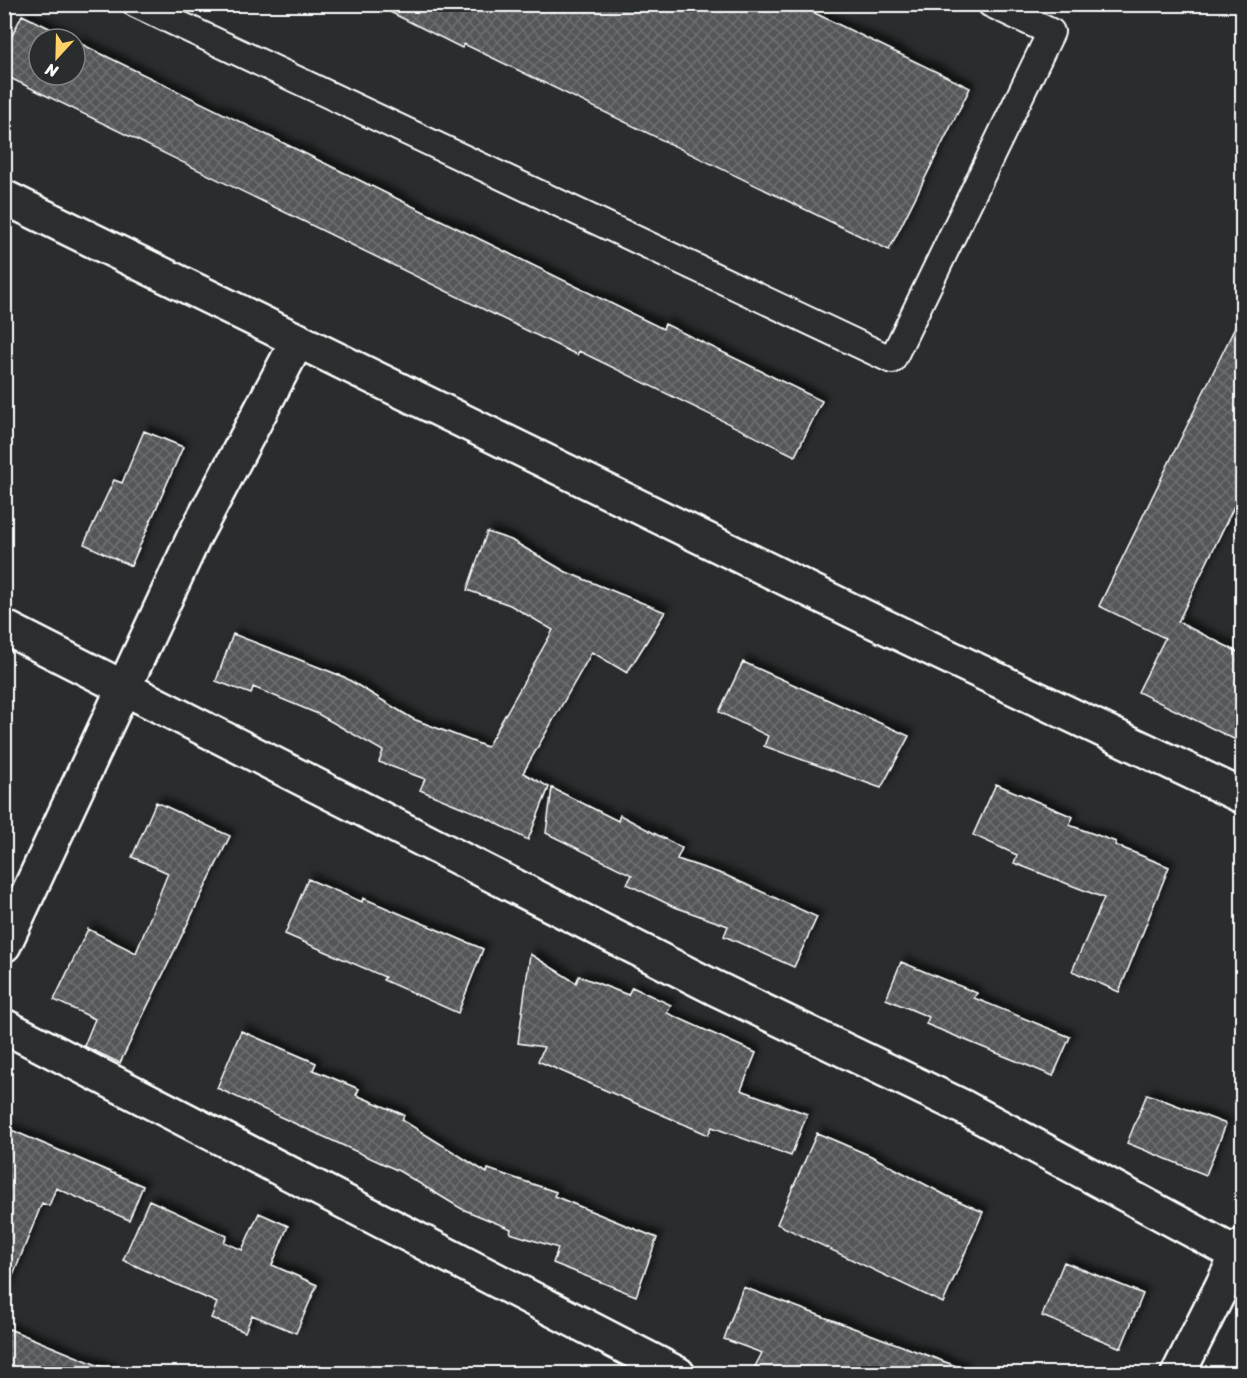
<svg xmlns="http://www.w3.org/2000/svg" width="1247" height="1378" font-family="Sriracha,sans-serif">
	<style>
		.building { fill: url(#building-cross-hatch); stroke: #fff; stroke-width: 1.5; filter: url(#shadow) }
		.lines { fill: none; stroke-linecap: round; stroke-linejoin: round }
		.lane-casing { stroke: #fff; stroke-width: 30 }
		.street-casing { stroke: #fff; stroke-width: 38 }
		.lane { stroke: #2a2d2e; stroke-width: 26 }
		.street { stroke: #2a2d2e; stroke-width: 33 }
	</style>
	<defs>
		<pattern id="building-cross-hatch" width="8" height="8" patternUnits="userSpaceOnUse" patternTransform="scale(1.5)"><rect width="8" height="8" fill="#555758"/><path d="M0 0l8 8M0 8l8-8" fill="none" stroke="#6e7071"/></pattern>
		<filter id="shadow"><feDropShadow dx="5.5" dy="-5.5" stdDeviation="3" flood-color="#0009"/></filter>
	</defs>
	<rect width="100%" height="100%" fill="#2a2d2e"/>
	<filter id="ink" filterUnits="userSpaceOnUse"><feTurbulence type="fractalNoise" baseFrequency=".0167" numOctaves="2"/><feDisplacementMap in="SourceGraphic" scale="12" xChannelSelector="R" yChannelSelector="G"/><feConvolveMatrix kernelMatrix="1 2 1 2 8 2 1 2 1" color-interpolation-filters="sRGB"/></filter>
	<g filter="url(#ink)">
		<path class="building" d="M 374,4 L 796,4 L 970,88 L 889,250 L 464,44 L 462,48 Z
			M 22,15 L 72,39 L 39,39 L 39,75 L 75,75 L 75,41 L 663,329 L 665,324 L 822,401 L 795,456 L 579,351 L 577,355 L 4,75 L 4,52 Z
			M 1242,313 L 1242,490 L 1178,622 L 1242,654 L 1242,743 L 1138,692 L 1165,638 L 1099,606 Z
			M 144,431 L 183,447 L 131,566 L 84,544 L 114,480 L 122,483 Z
			M 487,532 L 511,540 L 566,572 L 665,612 L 627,673 L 592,652 L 523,773 L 549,787 L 528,840 L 483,816 L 420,790 L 425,779 L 379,762 L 383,751 L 318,714 L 253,687 L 251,694 L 216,681 L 233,634 L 344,677 L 413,719 L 487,747 L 553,630 L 510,605 L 467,590 Z
			M 743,662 L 909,736 L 881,788 L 764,746 L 768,736 L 719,712 Z
			M 996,784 L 1073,817 L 1069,825 L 1116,842 L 1115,845 L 1169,867 L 1119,992 L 1072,971 L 1104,898 L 1014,863 L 1017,855 L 973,835 Z
			M 552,788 L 618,821 L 620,815 L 682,848 L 677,859 L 725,875 L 817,917 L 794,967 L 724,936 L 728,926 L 672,906 L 627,884 L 632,875 L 546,833 Z
			M 156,802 L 230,836 L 120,1063 L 84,1046 L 95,1019 L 54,1000 L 88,929 L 136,953 L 168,873 L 132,857 Z
			M 308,879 L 362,902 L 363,898 L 483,949 L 458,1013 L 383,980 L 385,977 L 285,934 Z
			M 530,954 L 576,983 L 579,976 L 628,995 L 632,987 L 671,1005 L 667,1013 L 756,1053 L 741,1090 L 807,1114 L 791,1156 L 712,1127 L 708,1135 L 702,1132 L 538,1061 L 544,1047 L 518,1043 Z
			M 901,962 L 977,993 L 974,998 L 1070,1037 L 1053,1076 L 926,1024 L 929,1017 L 886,999 Z
			M 241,1031 L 316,1063 L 313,1070 L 359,1089 L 356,1095 L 404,1115 L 402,1120 L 487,1173 L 488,1169 L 556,1192 L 554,1196 L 657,1238 L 636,1296 L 553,1263 L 558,1248 L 510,1233 L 511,1229 L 462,1209 L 399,1171 L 217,1088 Z
			M 1147,1094 L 1226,1124 L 1206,1175 L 1127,1143 Z
			M 4,1127 L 143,1186 L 129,1220 L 56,1188 L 49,1206 L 42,1203 L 6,1293 Z
			M 817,1133 L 871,1156 L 947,1196 L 983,1212 L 943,1303 L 777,1224 Z
			M 149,1200 L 227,1236 L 224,1242 L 242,1250 L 259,1213 L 288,1226 L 272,1265 L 317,1285 L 296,1333 L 252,1315 L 245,1332 L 211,1318 L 217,1303 L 123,1260 Z
			M 1064,1262 L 1143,1294 L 1121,1348 L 1042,1316 Z
			M 743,1287 L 964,1369 L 963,1374 L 751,1374 L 762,1353 L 724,1339 Z
			M 4,1327 L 114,1372 L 114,1374 L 4,1374 Z"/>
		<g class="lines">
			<g class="lane-casing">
				<path id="lane" d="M 136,4 L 892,360 L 1051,32 L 991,4"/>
			</g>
			<g class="street-casing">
				<path id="street" d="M 4,197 L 871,620 L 1242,796
					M 4,627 L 715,988 L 965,1108 L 1242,1257
					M 4,945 L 194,537 L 298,340
					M 4,1026 L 678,1374
					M 1178,1374 L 1242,1246"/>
			</g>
			<use href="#lane" class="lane"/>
			<use href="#street" class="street"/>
		</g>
	</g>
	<rect width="1247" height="1378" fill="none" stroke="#2a2d2e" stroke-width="24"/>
	<rect x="12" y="12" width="1223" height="1354" fill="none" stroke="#fff" stroke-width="2" filter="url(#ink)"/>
	<g transform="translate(57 57) rotate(202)"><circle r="28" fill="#2a2d2e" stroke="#7f8182" stroke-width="1.5"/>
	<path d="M0-4.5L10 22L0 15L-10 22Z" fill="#ffd166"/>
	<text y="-9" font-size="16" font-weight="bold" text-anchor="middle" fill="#ffffff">N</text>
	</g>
</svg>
